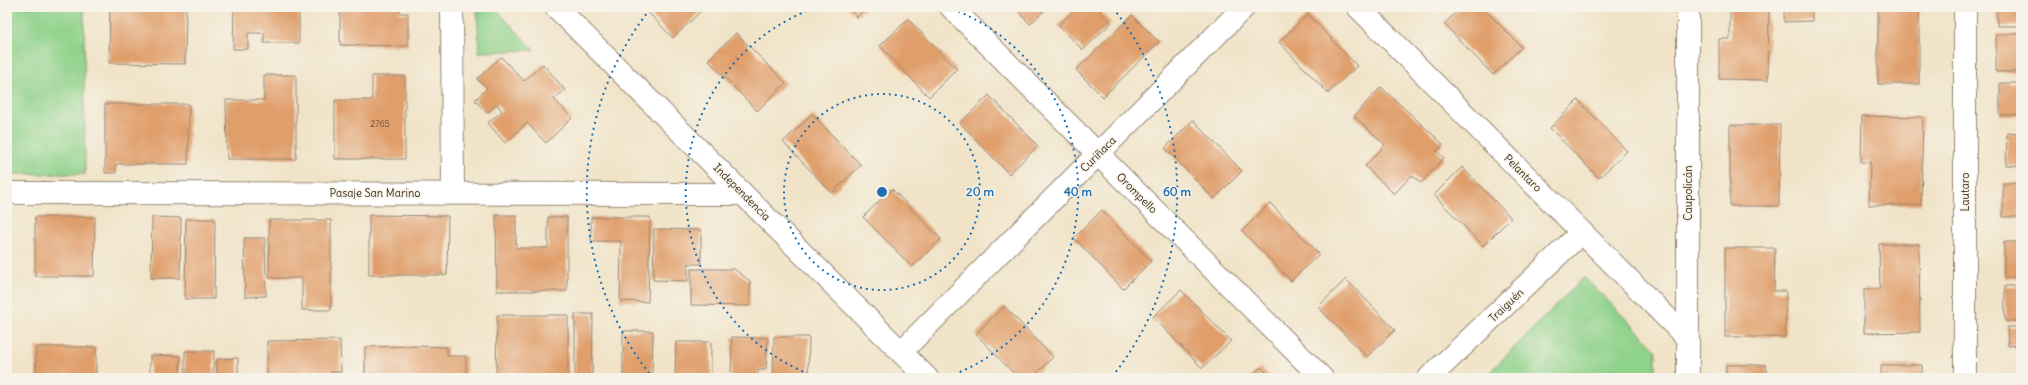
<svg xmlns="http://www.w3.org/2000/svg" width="2028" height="385" font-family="Delius,sans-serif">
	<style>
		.green { fill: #8fd28b; stroke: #657e54 }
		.building { fill: #e09e6b }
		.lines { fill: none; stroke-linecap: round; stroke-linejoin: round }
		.minor-casing { stroke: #968672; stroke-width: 24 }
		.minor { stroke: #fff; stroke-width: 22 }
		.ring { fill: none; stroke: #1f6fb2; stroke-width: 2; stroke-dasharray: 2 4 }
		.labels { text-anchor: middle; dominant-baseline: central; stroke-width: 3; stroke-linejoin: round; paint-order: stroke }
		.number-label { font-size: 9px; fill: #644731 }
		.street-label { font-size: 11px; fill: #3b2a1e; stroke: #f7f3e8 }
		.centre { fill: #1f6fb2; stroke: #f7f3e8; stroke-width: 2 }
		.ring-label { font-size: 12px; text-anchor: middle; font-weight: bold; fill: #1f6fb2; stroke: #f7f3e8; stroke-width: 3; stroke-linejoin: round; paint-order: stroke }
	</style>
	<rect width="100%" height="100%" fill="#f7f3e8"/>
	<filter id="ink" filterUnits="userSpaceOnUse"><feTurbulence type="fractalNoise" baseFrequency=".025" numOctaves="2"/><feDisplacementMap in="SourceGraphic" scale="8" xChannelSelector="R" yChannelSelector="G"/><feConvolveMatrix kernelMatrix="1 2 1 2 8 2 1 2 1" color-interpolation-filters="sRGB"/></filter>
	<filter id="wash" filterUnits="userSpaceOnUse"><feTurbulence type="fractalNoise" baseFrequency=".012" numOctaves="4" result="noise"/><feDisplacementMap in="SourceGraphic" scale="16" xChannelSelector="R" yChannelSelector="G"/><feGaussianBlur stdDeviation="0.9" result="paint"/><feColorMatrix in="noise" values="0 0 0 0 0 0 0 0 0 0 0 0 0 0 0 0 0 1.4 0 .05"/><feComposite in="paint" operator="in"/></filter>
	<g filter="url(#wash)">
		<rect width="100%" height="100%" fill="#f0e3c7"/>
		<path class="green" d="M 7,7 L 84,7 L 85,174 L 7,174 Z
			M 477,7 L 494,7 L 534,50 L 479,52 Z
			M 1584,277 L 1656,349 L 1656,378 L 1484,378 Z"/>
		<g id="blocks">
			<path class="building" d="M 110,7 L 186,7 L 185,64 L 109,63 Z
				M 234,7 L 299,7 L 299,43 L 264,43 L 264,33 L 248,33 L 248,49 L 233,49 Z
				M 340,7 L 400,7 L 400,13 L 408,13 L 408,46 L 340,45 Z
				M 643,7 L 698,7 L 702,10 L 673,38 Z
				M 847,7 L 867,7 L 857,17 Z
				M 1014,7 L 1048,7 L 1030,24 Z
				M 1077,7 L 1096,7 L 1111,23 L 1083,50 L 1058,25 Z
				M 1462,7 L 1482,7 L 1522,47 L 1493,75 L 1444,24 Z
				M 1730,7 L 1769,7 L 1768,80 L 1719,79 L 1719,39 L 1730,39 Z
				M 1784,7 L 1812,7 L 1812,21 L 1784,22 Z
				M 1878,7 L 1919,7 L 1919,84 L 1878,84 Z
				M 1997,7 L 2021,7 L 2021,26 L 1997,26 Z
				M 1308,14 L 1357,66 L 1328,93 L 1279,42 Z
				M 1132,15 L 1159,42 L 1103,97 L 1076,70 Z
				M 908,19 L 957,69 L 929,97 L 880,46 Z
				M 736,33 L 786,83 L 757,111 L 708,60 Z
				M 1996,34 L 2021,34 L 2021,72 L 1996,72 Z
				M 501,57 L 524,81 L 543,64 L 565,90 L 554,99 L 572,118 L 546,143 L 527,123 L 505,143 L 488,123 L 502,111 L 497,104 L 487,113 L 475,100 L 487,88 L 477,79 Z
				M 264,75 L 296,75 L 296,159 L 227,159 L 226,100 L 264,100 Z
				M 372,76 L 405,76 L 405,159 L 335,159 L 335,100 L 372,100 Z
				M 2000,83 L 2021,83 L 2021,115 L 2000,115 Z
				M 1381,87 L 1443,144 L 1437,151 L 1444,158 L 1421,183 L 1412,175 L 1394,194 L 1365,166 L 1385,145 L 1354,116 Z
				M 989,95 L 1038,146 L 1009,174 L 960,123 Z
				M 1578,100 L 1627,151 L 1599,178 L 1550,128 Z
				M 105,104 L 189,104 L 188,164 L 116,164 L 116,173 L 105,173 Z
				M 812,114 L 861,165 L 832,193 L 783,142 Z
				M 1862,116 L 1923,117 L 1921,205 L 1869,205 L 1870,162 L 1861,162 Z
				M 1193,120 L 1242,171 L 1214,199 L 1165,148 Z
				M 1730,125 L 1780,125 L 1779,206 L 1730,206 Z
				M 2007,133 L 2021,134 L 2021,166 L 2006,165 Z
				M 1462,167 L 1511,218 L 1483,246 L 1434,195 Z
				M 2003,183 L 2021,183 L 2021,217 L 2003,217 Z
				M 892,189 L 941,239 L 912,267 L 863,217 Z
				M 1270,203 L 1319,254 L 1291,281 L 1242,231 Z
				M 1102,210 L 1151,261 L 1123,289 L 1074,238 Z
				M 369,215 L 448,216 L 447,275 L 369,275 Z
				M 496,215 L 516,215 L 516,248 L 548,248 L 548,217 L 567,217 L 567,291 L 497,291 Z
				M 35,217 L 95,217 L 94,276 L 35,276 Z
				M 152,217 L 181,218 L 180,278 L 151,278 Z
				M 591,217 L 650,217 L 648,302 L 620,301 L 621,241 L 591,241 Z
				M 186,219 L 215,219 L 214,299 L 185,299 Z
				M 269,220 L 331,220 L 331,310 L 302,310 L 302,278 L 269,278 Z
				M 654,229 L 701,230 L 701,264 L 688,264 L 688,281 L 653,280 Z
				M 244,238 L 265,238 L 266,296 L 245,297 Z
				M 2004,242 L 2021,242 L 2021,277 L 2004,278 Z
				M 1879,244 L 1919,244 L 1920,332 L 1864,333 L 1864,289 L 1880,289 Z
				M 1725,248 L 1775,248 L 1774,291 L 1786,291 L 1785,337 L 1725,337 Z
				M 691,269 L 734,269 L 750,281 L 750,306 L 691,305 Z
				M 1346,279 L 1395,330 L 1367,357 L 1318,307 Z
				M 2005,286 L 2021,286 L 2021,321 L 2005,321 Z
				M 1181,290 L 1231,341 L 1202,368 L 1153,317 Z
				M 1004,306 L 1053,357 L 1032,378 L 1018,378 L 976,334 Z
				M 575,314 L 593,314 L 592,378 L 575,378 Z
				M 497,315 L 568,315 L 568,378 L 496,378 Z
				M 2007,327 L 2021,327 L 2021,345 L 2008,346 Z
				M 623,331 L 653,331 L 652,378 L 623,378 Z
				M 732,337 L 768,338 L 766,370 L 758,370 L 758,378 L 731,378 Z
				M 774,337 L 809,337 L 808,378 L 773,378 Z
				M 340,340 L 341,372 L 331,372 L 331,378 L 267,378 L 267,341 Z
				M 676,342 L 711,342 L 711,378 L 675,378 Z
				M 416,346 L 447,347 L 447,356 L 466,356 L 466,378 L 365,378 L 365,347 Z
				M 36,347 L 96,347 L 96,378 L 36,378 Z
				M 185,351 L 214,351 L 213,378 L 185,378 Z
				M 150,355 L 180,356 L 180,378 L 150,378 Z
				M 238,358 L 238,378 L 217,378 L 217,359 Z
				M 1726,365 L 1766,365 L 1766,378 L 1726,378 Z
				M 1881,365 L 1922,365 L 1922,378 L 1881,378 Z
				M 1261,367 L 1272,378 L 1249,378 Z"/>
		</g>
	</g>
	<g filter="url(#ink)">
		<use href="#blocks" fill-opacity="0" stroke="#968672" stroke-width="1"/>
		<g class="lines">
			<g class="minor-casing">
				<path id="minor" d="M 452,7 L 453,193
					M 556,7 L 927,378
					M 951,7 L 1322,378
					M 1358,7 L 1688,339
					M 1688,7 L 1688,378
					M 1965,7 L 1965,378
					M 7,193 L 743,194
					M 901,352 L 1244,7
					M 1429,378 L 1582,232"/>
			</g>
			<use href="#minor" class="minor"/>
		</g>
	</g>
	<g class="ring">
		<circle cx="882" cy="192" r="98"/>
		<path d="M820 378A196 196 0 0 1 817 7M947 7A196 196 0 0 1 944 378"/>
		<path d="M653 378A295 295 0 0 1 651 8M1113 8A295 295 0 0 1 1111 378"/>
	</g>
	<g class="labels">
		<g class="number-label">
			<text x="380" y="123">2765</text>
		</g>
		<g class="street-label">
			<text transform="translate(1098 154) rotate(-45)">Curiñaca</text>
			<text transform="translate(1523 173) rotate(45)">Pelantaro</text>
			<text transform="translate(742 192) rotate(45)">Independencia</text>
			<text transform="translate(1965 192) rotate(-90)">Lautaro</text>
			<text x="375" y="193">Pasaje San Marino</text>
			<text transform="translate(1137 193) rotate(45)">Orompello</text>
			<text transform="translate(1688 193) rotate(-90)">Caupolicán</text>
			<text transform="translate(1506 305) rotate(-44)">Traiguén</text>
		</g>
	</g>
	<circle cx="882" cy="192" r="6" class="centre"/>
	<g class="ring-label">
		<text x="980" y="196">20 m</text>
		<text x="1078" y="196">40 m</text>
		<text x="1177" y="196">60 m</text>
	</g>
	<rect width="2028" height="385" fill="none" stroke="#f7f3e8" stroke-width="24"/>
</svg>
